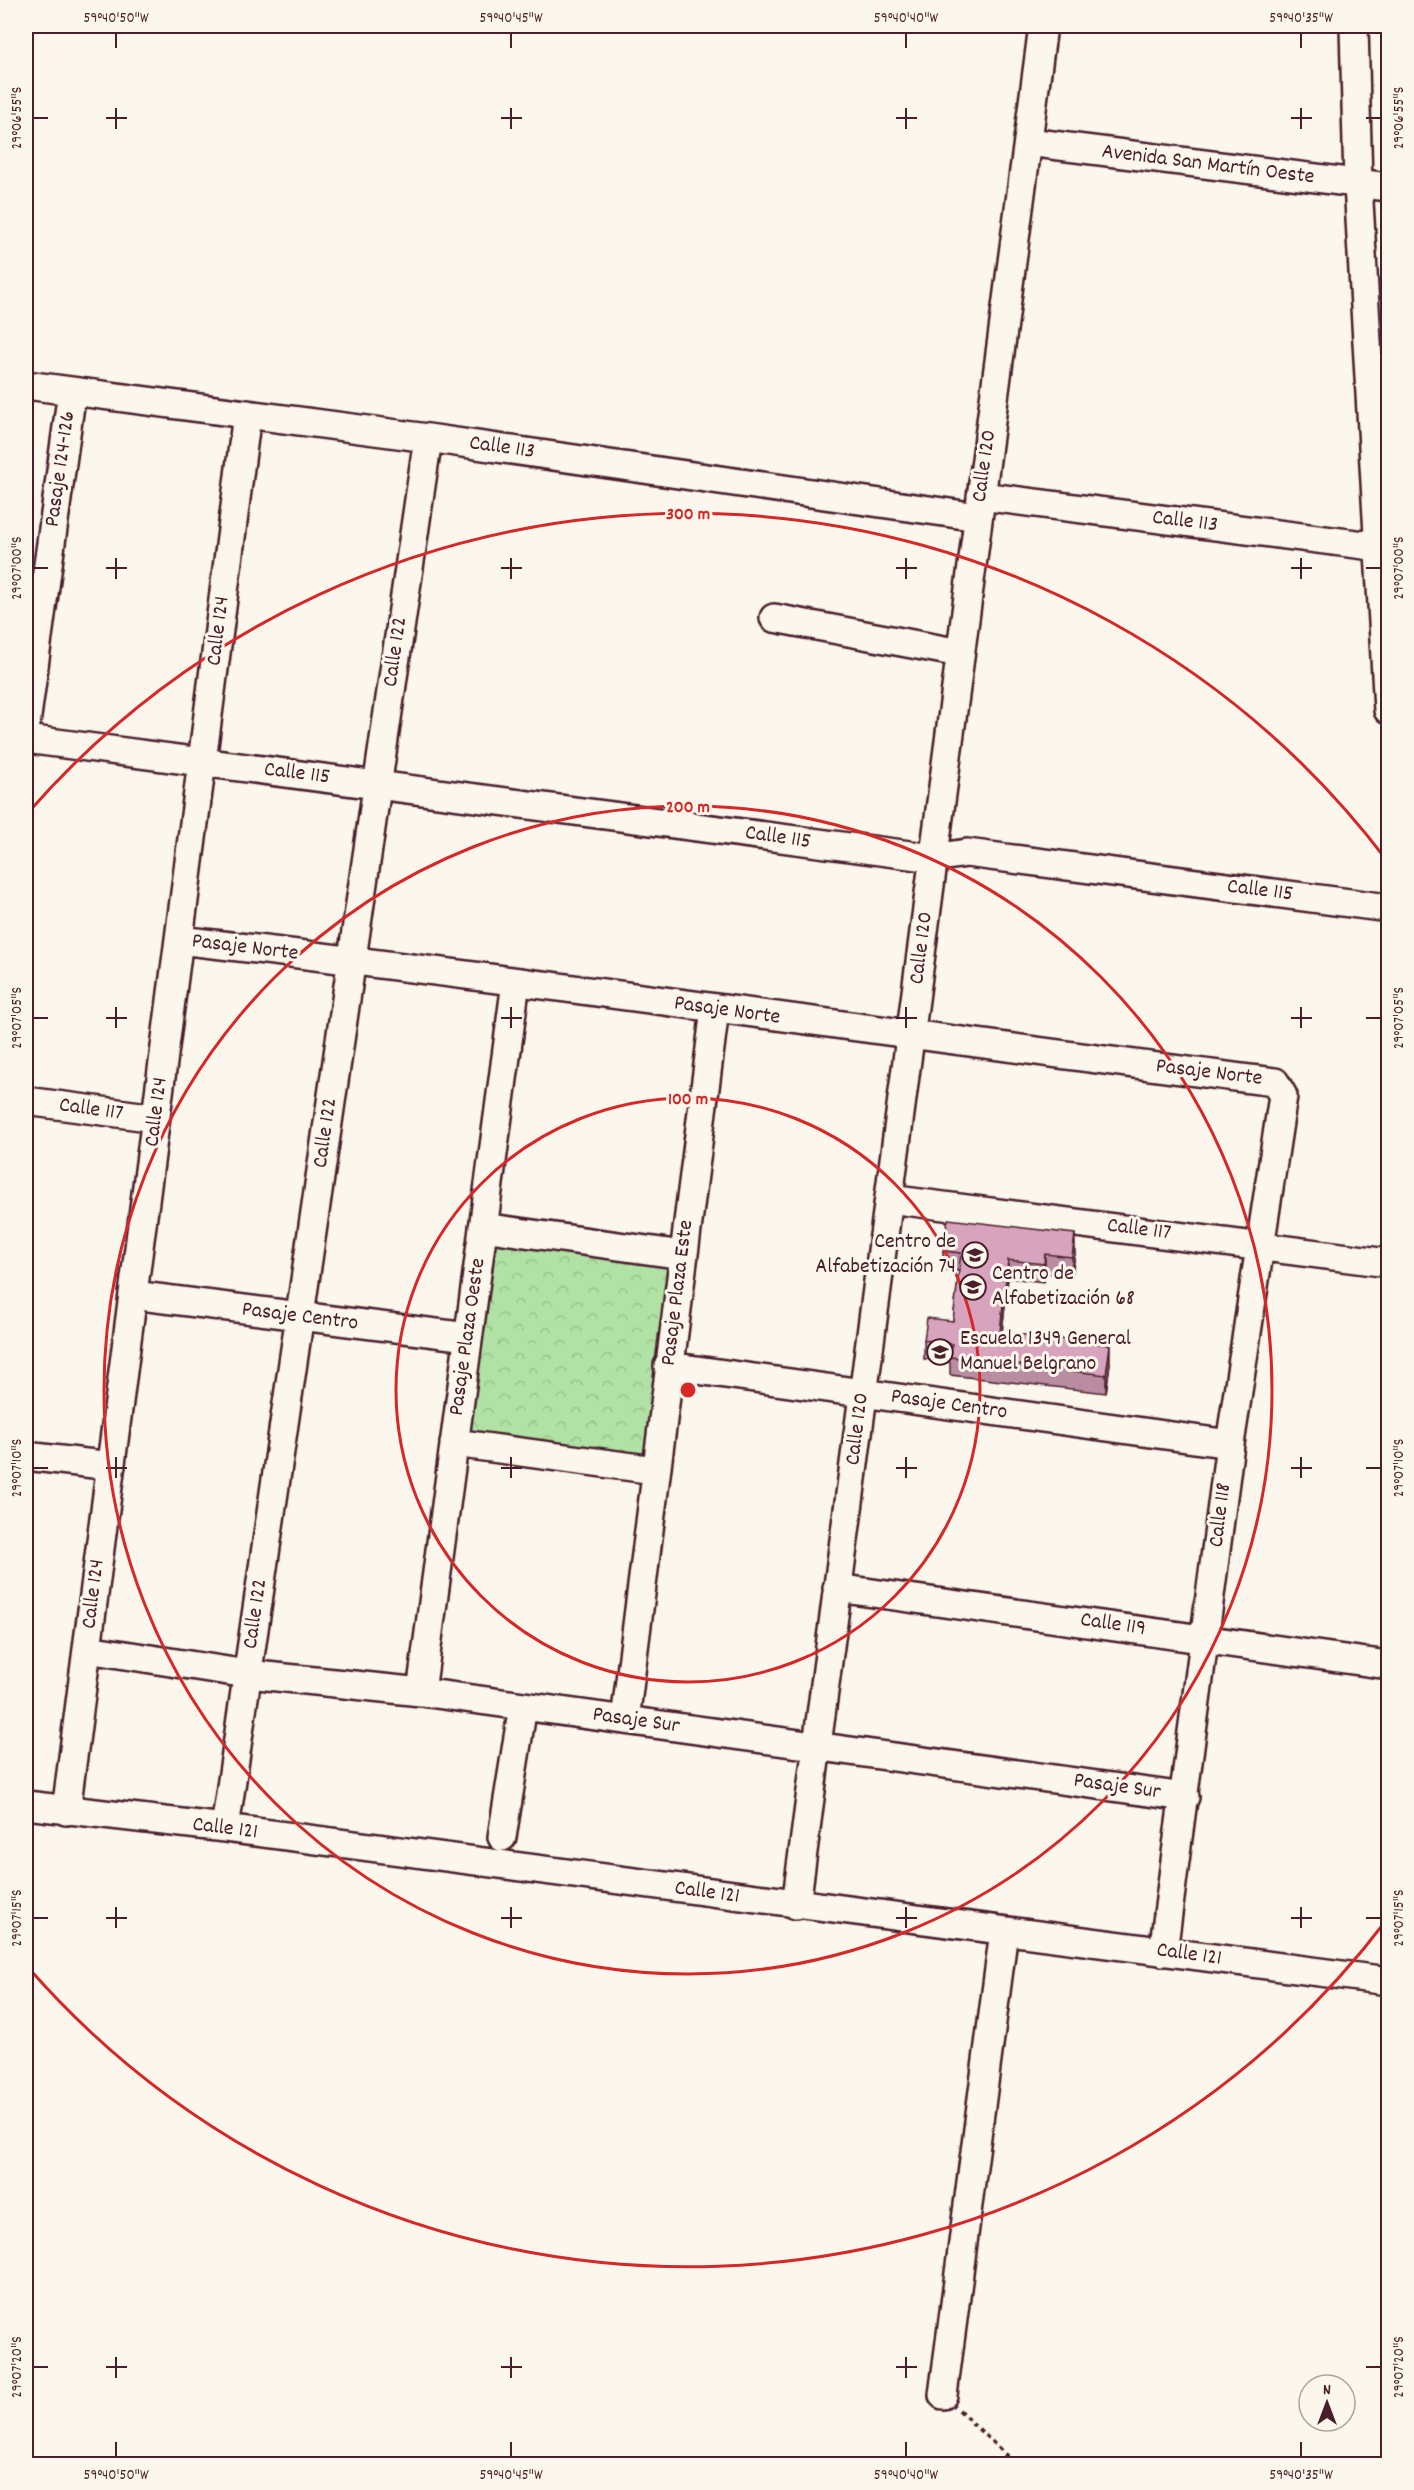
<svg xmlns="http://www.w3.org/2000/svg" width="1414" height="2490" font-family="Dekko,sans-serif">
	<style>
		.park { fill: url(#park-crowns); stroke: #7c8068; stroke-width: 1.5 }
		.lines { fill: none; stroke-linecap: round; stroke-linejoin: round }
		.minor-casing { stroke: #4a1f2b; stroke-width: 32 }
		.path { stroke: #4a1f2b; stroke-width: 4; stroke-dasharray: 4.5 4.5; stroke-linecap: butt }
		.minor { stroke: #fbf7ec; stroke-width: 27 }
		.wall { fill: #ba8ca2; stroke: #4a1f2b; stroke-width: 1.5 }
		.shaded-wall { fill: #977284; stroke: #4a1f2b; stroke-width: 1.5 }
		.building { fill: #d8a3bc; stroke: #4a1f2b; stroke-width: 1.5 }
		.ticks { fill: none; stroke: #4a1f2b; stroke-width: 2 }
		.ring { fill: none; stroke: #d62828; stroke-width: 3 }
		.labels { text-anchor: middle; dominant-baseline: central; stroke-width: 6; stroke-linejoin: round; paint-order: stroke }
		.street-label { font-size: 22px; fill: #4a1f2b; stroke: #fbf7ec }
		.poi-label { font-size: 22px; fill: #4a1f2b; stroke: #fbf7ec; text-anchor: start }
		.centre { fill: #d62828; stroke: #fbf7ec; stroke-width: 3 }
		.ring-label { font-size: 18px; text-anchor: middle; font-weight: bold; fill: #d62828; stroke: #fbf7ec; stroke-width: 6; stroke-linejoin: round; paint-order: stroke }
		.neatline { fill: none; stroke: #4a1f2b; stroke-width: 2 }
		.ticks-label { font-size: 15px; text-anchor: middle; fill: #4a1f2b }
	</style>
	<defs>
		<pattern id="park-crowns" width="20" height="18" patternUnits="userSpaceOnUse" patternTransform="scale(1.5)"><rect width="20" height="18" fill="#afe2a4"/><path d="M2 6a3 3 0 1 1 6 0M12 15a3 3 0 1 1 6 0" fill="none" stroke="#98c18d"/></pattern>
	</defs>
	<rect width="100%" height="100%" fill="#fbf7ec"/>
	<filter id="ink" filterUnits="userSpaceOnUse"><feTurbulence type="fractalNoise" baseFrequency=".0167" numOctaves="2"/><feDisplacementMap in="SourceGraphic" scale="12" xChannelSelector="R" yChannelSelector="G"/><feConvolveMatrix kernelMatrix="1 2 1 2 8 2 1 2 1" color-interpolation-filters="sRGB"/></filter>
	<g filter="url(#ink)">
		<path class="park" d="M 492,1243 L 671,1267 L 644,1459 L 466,1434 Z"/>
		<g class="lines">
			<g class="minor-casing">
				<path id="minor" d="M 1354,26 L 1358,184 L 1388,710
					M 1028,142 L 1388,187
					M 26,385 L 428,438 L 978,517
					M 981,496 L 1388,548
					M 774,618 L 960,653
					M 26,724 L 72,391
					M 26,739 L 933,858 L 967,853 L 1388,908
					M 179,940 C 545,982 910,1036 1275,1082 L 1283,1096 L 1230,1444 L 1163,1952
					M 26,1101 L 156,1118
					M 889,1199 L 1388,1263
					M 483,1227 L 683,1255
					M 133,1295 L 468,1337
					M 668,1366 L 1230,1444
					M 454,1443 L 655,1470
					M 26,1456 L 111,1466
					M 837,1588 L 1388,1665
					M 87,1649 L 247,1674 L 421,1692 L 1185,1797
					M 421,1692 L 516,982
					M 625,1720 L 715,1009
					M 26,1805 L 225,1828 L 1388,1981
					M 66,1811 L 247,414
					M 225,1828 L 428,438
					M 502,1837 L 523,1706
					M 796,1905 L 1043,26
					M 943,2395 L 1004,1931"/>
			</g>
			<path class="path" d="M 959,2410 L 1015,2464"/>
			<use href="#minor" class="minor"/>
		</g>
		<path class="wall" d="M 943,1251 L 1075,1253 L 1072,1276 L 1045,1273 L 1044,1282 L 1008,1278 L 1002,1332 L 1110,1363 L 1106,1393 L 950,1375 L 950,1362 L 924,1359 L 924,1340 L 953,1321 L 959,1271 L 943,1270 Z"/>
		<path class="shaded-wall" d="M 1075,1234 L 1075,1253 L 1072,1276 L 1072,1257 Z
			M 1045,1254 L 1045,1273 L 1044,1282 L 1044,1264 Z
			M 1008,1260 L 1008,1278 L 1000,1351 L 1000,1332 Z
			M 1110,1345 L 1110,1363 L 1106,1393 L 1106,1375 Z"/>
		<path class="building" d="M 948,1219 L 1075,1234 L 1072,1257 L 1045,1254 L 1044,1264 L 1008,1260 L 1000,1332 L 1110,1345 L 1106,1375 L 950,1357 L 952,1344 L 924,1340 L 927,1318 L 953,1321 L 961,1253 L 943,1251 Z"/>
	</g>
	<path class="ticks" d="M 116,33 L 116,48M 511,33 L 511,48M 906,33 L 906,48M 1301,33 L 1301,48M 116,108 L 116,129M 511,108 L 511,129M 906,108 L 906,129M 1301,108 L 1301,129M 33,118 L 48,118M 106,118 L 127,118M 501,118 L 522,118M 896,118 L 917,118M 1291,118 L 1312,118M 1366,118 L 1381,118M 116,558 L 116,579M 511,558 L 511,579M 906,558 L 906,579M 1301,558 L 1301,579M 33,568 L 48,568M 106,568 L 127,568M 501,568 L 522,568M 896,568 L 917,568M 1291,568 L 1312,568M 1366,568 L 1381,568M 116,1007 L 116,1028M 511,1007 L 511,1028M 906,1007 L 906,1028M 1301,1007 L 1301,1028M 33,1018 L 48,1018M 106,1018 L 127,1018M 501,1018 L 522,1018M 896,1018 L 917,1018M 1291,1018 L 1312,1018M 1366,1018 L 1381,1018M 116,1457 L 116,1478M 511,1457 L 511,1478M 906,1457 L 906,1478M 1301,1457 L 1301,1478M 33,1468 L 48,1468M 106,1468 L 127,1468M 501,1468 L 522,1468M 896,1468 L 917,1468M 1291,1468 L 1312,1468M 1366,1468 L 1381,1468M 116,1907 L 116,1928M 511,1907 L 511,1928M 906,1907 L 906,1928M 1301,1907 L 1301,1928M 33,1918 L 48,1918M 106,1918 L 127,1918M 501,1918 L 522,1918M 896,1918 L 917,1918M 1291,1918 L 1312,1918M 1366,1918 L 1381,1918M 116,2357 L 116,2378M 511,2357 L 511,2378M 906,2357 L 906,2378M 33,2367 L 48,2367M 106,2367 L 127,2367M 501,2367 L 522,2367M 896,2367 L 917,2367M 1366,2367 L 1381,2367M 116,2442 L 116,2457M 511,2442 L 511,2457M 906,2442 L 906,2457M 1301,2442 L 1301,2457"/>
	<g class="ring">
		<circle cx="688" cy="1390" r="292"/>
		<circle cx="688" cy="1390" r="584"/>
		<path d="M1388 1918A877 877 0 0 1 26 1965M26 815A877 877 0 0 1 1388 862"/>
	</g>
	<defs>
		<g id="school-ring" transform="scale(1.35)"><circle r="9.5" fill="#fbf7ec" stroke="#4a1f2b" stroke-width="1.5"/><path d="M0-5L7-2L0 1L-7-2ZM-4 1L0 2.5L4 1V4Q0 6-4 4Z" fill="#4a1f2b"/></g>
	</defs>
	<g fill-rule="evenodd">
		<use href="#school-ring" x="975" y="1255"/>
		<use href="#school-ring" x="973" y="1287"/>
		<use href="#school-ring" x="940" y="1352"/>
	</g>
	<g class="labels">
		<g class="street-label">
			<text transform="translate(1208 165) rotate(7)">Avenida San Martín Oeste</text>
			<text transform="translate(502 448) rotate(8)">Calle 113</text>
			<text transform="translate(985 466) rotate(-82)">Calle 120</text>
			<text transform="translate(61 469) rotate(-82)">Pasaje 124-126</text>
			<text transform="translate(1185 522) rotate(7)">Calle 113</text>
			<text transform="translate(219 631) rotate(-83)">Calle 124</text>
			<text transform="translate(396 652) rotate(-82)">Calle 122</text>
			<text transform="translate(297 774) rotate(7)">Calle 115</text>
			<text transform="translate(778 838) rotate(8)">Calle 115</text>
			<text transform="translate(1260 891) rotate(7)">Calle 115</text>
			<text transform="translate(245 948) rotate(7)">Pasaje Norte</text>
			<text transform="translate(922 948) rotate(-83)">Calle 120</text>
			<text transform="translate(727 1011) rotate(8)">Pasaje Norte</text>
			<text transform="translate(1209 1073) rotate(7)">Pasaje Norte</text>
			<text transform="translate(91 1110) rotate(8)">Calle 117</text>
			<text transform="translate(157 1112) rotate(-83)">Calle 124</text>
			<text transform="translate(326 1133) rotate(-82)">Calle 122</text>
			<text transform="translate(1139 1230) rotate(7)">Calle 117</text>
			<text transform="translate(678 1293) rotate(-83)">Pasaje Plaza Este</text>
			<text transform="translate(300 1317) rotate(7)">Pasaje Centro</text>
			<text transform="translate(468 1337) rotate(-82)">Pasaje Plaza Oeste</text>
			<text transform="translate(949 1405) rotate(8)">Pasaje Centro</text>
			<text transform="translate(858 1429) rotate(-83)">Calle 120</text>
			<text transform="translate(1221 1515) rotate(-83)">Calle 118</text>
			<text transform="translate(94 1594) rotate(-83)">Calle 124</text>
			<text transform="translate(256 1614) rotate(-82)">Calle 122</text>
			<text transform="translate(1113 1625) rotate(8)">Calle 119</text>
			<text transform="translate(636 1721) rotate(8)">Pasaje Sur</text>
			<text transform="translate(1117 1787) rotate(8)">Pasaje Sur</text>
			<text transform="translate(225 1829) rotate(7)">Calle 121</text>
			<text transform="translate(707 1893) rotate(8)">Calle 121</text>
			<text transform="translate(1189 1955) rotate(8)">Calle 121</text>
		</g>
		<g class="poi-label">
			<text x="956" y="1242" text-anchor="end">Centro de<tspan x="956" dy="25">Alfabetización 74</tspan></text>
			<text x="992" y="1274">Centro de<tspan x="992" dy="25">Alfabetización 68</tspan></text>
			<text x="960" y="1339">Escuela 1349 General<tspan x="960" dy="25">Manuel Belgrano</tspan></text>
		</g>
	</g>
	<circle cx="688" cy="1390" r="9" class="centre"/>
	<g class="ring-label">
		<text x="688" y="519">300 m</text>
		<text x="688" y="812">200 m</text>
		<text x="688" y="1104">100 m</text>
	</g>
	<rect width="1414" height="2490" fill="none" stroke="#fbf7ec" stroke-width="66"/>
	<g transform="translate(1327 2403)"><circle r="28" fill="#fbf7ec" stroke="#b4a19f" stroke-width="1.5"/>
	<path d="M0-4.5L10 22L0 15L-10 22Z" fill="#4a1f2b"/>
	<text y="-9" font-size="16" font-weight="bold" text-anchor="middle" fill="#4a1f2b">N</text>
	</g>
	<rect x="33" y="33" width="1348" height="2424" class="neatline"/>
	<g class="ticks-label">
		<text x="116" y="22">59°40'50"W</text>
		<text x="511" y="22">59°40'45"W</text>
		<text x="906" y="22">59°40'40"W</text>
		<text x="1301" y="22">59°40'35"W</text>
		<text transform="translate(16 118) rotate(-90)" y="5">29°06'55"S</text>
		<text transform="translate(1398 118) rotate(-90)" y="5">29°06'55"S</text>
		<text transform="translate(16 568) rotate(-90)" y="5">29°07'00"S</text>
		<text transform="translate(1398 568) rotate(-90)" y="5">29°07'00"S</text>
		<text transform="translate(16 1018) rotate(-90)" y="5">29°07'05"S</text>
		<text transform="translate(1398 1018) rotate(-90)" y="5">29°07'05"S</text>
		<text transform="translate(16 1468) rotate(-90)" y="5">29°07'10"S</text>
		<text transform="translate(1398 1468) rotate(-90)" y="5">29°07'10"S</text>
		<text transform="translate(16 1918) rotate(-90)" y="5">29°07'15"S</text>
		<text transform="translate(1398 1918) rotate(-90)" y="5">29°07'15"S</text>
		<text transform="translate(16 2367) rotate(-90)" y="5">29°07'20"S</text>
		<text transform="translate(1398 2367) rotate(-90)" y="5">29°07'20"S</text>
		<text x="116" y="2479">59°40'50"W</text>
		<text x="511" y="2479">59°40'45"W</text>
		<text x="906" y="2479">59°40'40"W</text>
		<text x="1301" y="2479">59°40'35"W</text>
	</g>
</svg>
